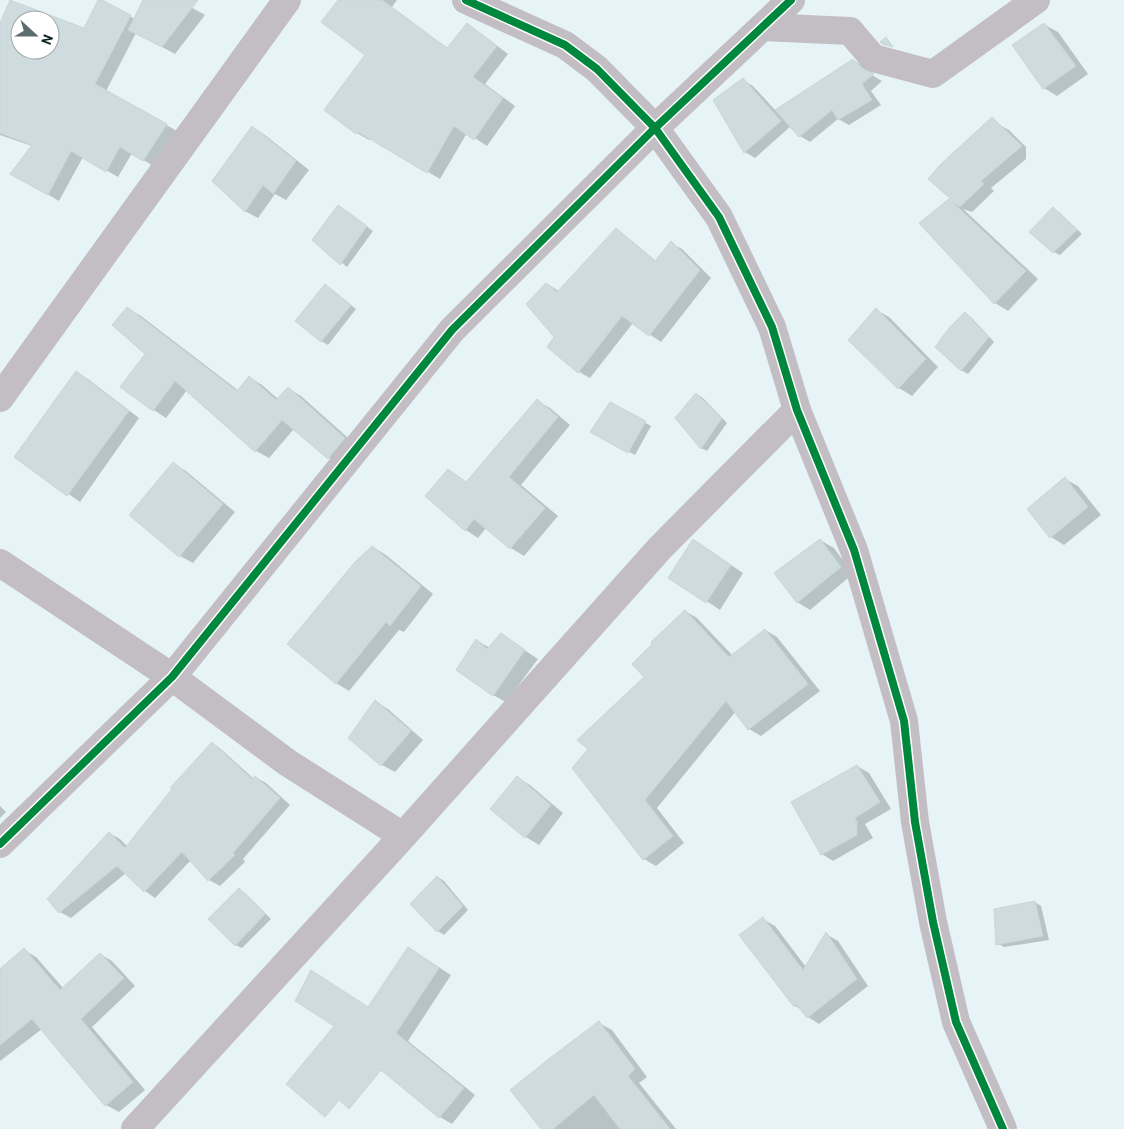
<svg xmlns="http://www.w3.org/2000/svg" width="1124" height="1129" font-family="Barlow,sans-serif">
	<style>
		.shadow { fill: #0003; fill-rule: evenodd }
		.building { fill: #cedcdf; stroke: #c9d6d9; fill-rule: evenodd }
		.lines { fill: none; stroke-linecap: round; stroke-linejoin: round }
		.minor { stroke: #c3bec3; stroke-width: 28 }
		.cycleway-casing { stroke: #fff; stroke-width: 11 }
		.cycleway { stroke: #00873e; stroke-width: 8 }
	</style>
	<rect width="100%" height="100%" fill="#e7f4f7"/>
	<path class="shadow" d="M 99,0 L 135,19 L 144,0 L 178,0 L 205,15 L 175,54 L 136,33 L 106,91 L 177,131 L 155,167 L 132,153 L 118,177 L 83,157 L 59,201 L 11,173 L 32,146 L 0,135 L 0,25 L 11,1 L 85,29 ZM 20,20 L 50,20 L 50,50 L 20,50 Z
		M 339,0 L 397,0 L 392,7 L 448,49 L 467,24 L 479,32 L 508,54 L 485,84 L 515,106 L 487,146 L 467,133 L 440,179 L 371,138 L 369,140 L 357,133 L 367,55 Z
		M 1045,25 L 1058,32 L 1088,74 L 1057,96 L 1044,88 L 1014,46 Z
		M 853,60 L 863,66 L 870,74 L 882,81 L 871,91 L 881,105 L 849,125 L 838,119 L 810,142 L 800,136 L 791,126 L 755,158 L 745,152 L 743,80 L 753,86 L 776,111 Z
		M 997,124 L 1009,130 L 1026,147 L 1026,159 L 991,188 L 994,191 L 972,212 L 963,209 L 1038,279 L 1008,311 L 995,303 L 921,223 L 949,200 L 959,206 Z
		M 252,127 L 265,135 L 309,170 L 286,200 L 275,194 L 258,218 L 245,211 Z
		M 1053,209 L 1060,213 L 1082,234 L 1060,255 L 1054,252 Z
		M 344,210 L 373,231 L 347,267 L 314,240 Z
		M 616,230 L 627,237 L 656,261 L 671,243 L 682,249 L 711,278 L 661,342 L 633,323 L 590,378 L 579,372 L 555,337 L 547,284 L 559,291 Z
		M 325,285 L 356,309 L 328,345 L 321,341 Z
		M 128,309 L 141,316 L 239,391 L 249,377 L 262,385 L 278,399 L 288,388 L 301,396 L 357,446 L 342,465 L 329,458 L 294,429 L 269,458 L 256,451 L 187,390 L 166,418 L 154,410 L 122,387 L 147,354 Z
		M 876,310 L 889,317 L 938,367 L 912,396 L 899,388 L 850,340 Z
		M 965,313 L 971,317 L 994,342 L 968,374 L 961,370 Z
		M 76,372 L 88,379 L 139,418 L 80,502 L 16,457 Z
		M 697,394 L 703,398 L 727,423 L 707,451 L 701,448 Z
		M 537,401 L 550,408 L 570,425 L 521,485 L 558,516 L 524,556 L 511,548 L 486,528 L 478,538 L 466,530 L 449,471 L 468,483 Z
		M 611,404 L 651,426 L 635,455 L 592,432 Z
		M 173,464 L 186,471 L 235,512 L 193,563 L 180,556 Z
		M 1065,479 L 1078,486 L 1101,515 L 1064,545 L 1051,537 L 1028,509 Z
		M 820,540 L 834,548 L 853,574 L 810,610 L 797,602 Z
		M 373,547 L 386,555 L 433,594 L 404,632 L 399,630 L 349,691 L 336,683 Z
		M 707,549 L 743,573 L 720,610 L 670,577 Z
		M 685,611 L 697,618 L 733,656 L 765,630 L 777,637 L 820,691 L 761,736 L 749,729 L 736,711 L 657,808 L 684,843 L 656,866 L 644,859 L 646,678 Z
		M 502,635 L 538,659 L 506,702 L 493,695 L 476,640 L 490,648 Z
		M 375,701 L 388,709 L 423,740 L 395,772 L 382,765 Z
		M 212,743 L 222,750 L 254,779 L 255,777 L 266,783 L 290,805 L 243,859 L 245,862 L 220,886 L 209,880 L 191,860 L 155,898 L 145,891 L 126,873 L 71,918 L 60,912 L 109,833 L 120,839 L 128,847 Z
		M 857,766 L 869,773 L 891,809 L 865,824 L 873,838 L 833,861 L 822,854 Z
		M 517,778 L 530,785 L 563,813 L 539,845 L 526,837 Z
		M 0,806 L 6,812 L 0,818 Z
		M 438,877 L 444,881 L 468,910 L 444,935 L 438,931 L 412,904 Z
		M 239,889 L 245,893 L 271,919 L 242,948 L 235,945 Z
		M 1035,902 L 1041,906 L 1049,940 L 1004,947 L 998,944 Z
		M 763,919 L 775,926 L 806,967 L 826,934 L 838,941 L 868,986 L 819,1024 L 808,1017 L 802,1010 L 795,1006 Z
		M 409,948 L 451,975 L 408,1041 L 475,1095 L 452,1124 L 440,1117 L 380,1067 L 325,1112 L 336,1026 L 369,1008 Z
		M 24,950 L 36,957 L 64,989 L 100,954 L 112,961 L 135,986 L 92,1027 L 145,1090 L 119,1112 L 106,1105 L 42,1029 L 0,1061 L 0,971 Z
		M 599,1023 L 612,1030 L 647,1077 L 639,1083 L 676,1129 L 543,1129 Z"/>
	<path class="building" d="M 10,0 L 84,28 L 98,0 L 102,0 L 131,15 L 95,84 L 167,124 L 143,161 L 120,147 L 106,172 L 71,151 L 48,195 L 10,174 L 32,145 L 0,133 L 0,23 ZM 20,20 L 50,20 L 50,50 L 20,50 Z
		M 143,0 L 198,0 L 162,47 L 128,30 Z
		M 338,0 L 382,0 L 447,48 L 467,23 L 497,46 L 473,77 L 503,98 L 474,140 L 454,126 L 427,173 L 358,132 L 356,134 L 324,110 L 365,55 L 321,22 Z
		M 1044,23 L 1076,66 L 1043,89 L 1012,45 Z
		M 886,37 L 893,47 L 882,44 L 880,42 Z
		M 853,59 L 862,68 L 874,74 L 862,84 L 872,100 L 838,120 L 832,110 L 799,137 L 775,110 Z
		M 743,78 L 781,121 L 744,153 L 713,100 Z
		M 992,117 L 1022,146 L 981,181 L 984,184 L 960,207 L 928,179 L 941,164 Z
		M 252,126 L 296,161 L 273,194 L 263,185 L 245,212 L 212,181 Z
		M 949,199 L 1026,271 L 994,304 L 919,223 Z
		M 338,205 L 367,226 L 340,265 L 312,240 Z
		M 1053,207 L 1077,230 L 1053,253 L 1029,232 Z
		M 616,228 L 655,261 L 671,241 L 700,270 L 649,336 L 622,316 L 578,373 L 547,347 L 554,337 L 526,304 L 546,283 L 557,292 Z
		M 325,284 L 351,305 L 321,342 L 295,321 Z
		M 127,307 L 237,391 L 249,376 L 276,400 L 288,387 L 345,438 L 328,459 L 282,420 L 255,452 L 175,381 L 153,411 L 120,387 L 145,354 L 112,325 Z
		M 876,308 L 926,359 L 898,389 L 848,340 Z
		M 965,312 L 989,337 L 961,371 L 935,347 L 949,328 Z
		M 76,371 L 129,411 L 67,496 L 14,457 Z
		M 696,393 L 722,418 L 701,449 L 675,418 Z
		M 537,399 L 558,417 L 509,477 L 545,508 L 510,549 L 474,519 L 465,531 L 425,496 L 448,469 L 466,482 Z
		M 610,402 L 646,421 L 628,453 L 590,432 Z
		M 173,462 L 223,504 L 179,557 L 129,515 Z
		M 1065,477 L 1088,507 L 1050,538 L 1027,509 Z
		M 693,539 L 731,565 L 706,603 L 668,578 Z
		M 820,539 L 841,567 L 797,603 L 774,573 Z
		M 372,546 L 421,586 L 390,626 L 386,622 L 336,684 L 287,644 L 355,562 Z
		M 685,610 L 729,657 L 765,629 L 808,684 L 748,730 L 726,701 L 645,800 L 673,836 L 643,860 L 572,768 L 588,749 L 577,740 L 644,677 L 632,664 L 652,644 L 651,642 Z
		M 501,633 L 525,650 L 493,696 L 456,670 L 476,639 L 487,649 Z
		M 375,700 L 411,731 L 381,766 L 348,738 Z
		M 212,742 L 252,779 L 255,776 L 280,798 L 233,853 L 235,855 L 208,881 L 182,852 L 144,892 L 117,866 L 59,913 L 47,899 L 109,832 L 125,848 L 172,789 L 170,788 Z
		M 857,765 L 880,802 L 855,818 L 857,822 L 857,835 L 821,855 L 791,802 Z
		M 517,776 L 551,805 L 525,838 L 490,809 Z
		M 437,876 L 463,906 L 437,932 L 410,904 Z
		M 239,888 L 265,914 L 235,946 L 208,919 Z
		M 1035,901 L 1043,936 L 996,945 L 994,909 Z
		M 763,917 L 803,970 L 826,932 L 857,979 L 807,1018 L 796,1004 L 794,1007 L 739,935 Z
		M 408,947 L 439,968 L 396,1033 L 464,1088 L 439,1118 L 381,1070 L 349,1109 L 339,1100 L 325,1117 L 286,1084 L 334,1026 L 295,1001 L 311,970 L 368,1007 Z
		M 24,948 L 60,990 L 100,953 L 124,978 L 81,1019 L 133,1082 L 105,1106 L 32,1019 L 0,1045 L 0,969 Z
		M 599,1021 L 635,1069 L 628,1076 L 670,1129 L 620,1129 L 594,1095 L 553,1129 L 541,1129 L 510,1090 L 550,1058 Z"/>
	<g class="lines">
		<path class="minor" d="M 466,0 L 565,45 L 597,69 L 655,128 L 719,217 L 772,327 L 797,410 L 854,550 L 904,721 L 915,822 L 933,922 L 956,1022 L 1003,1129
			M 763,27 L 850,31 L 873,58 L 933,74 L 1036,0
			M 0,398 L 287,0
			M 0,563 L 172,677 L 288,763 L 403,836
			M 0,844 L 172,677 L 452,330 L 655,128 L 791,0
			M 135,1129 L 403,836 L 660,548 L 797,410"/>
		<g class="cycleway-casing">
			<path id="cycleway" d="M 466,0 L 565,45 L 597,69 L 655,128 L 719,217 L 772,327 L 797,410 L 854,550 L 904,721 L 915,822 L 933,922 L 956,1022 L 1003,1129
				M 0,844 L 172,677 L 452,330 L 655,128 L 791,0"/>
		</g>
		<use href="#cycleway" class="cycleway"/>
	</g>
	<g transform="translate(35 35) rotate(111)"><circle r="24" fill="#ffffff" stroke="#a1a7a8"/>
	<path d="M0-4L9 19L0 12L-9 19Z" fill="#5d6c6e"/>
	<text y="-8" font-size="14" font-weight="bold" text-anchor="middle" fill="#132225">N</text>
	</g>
</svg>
